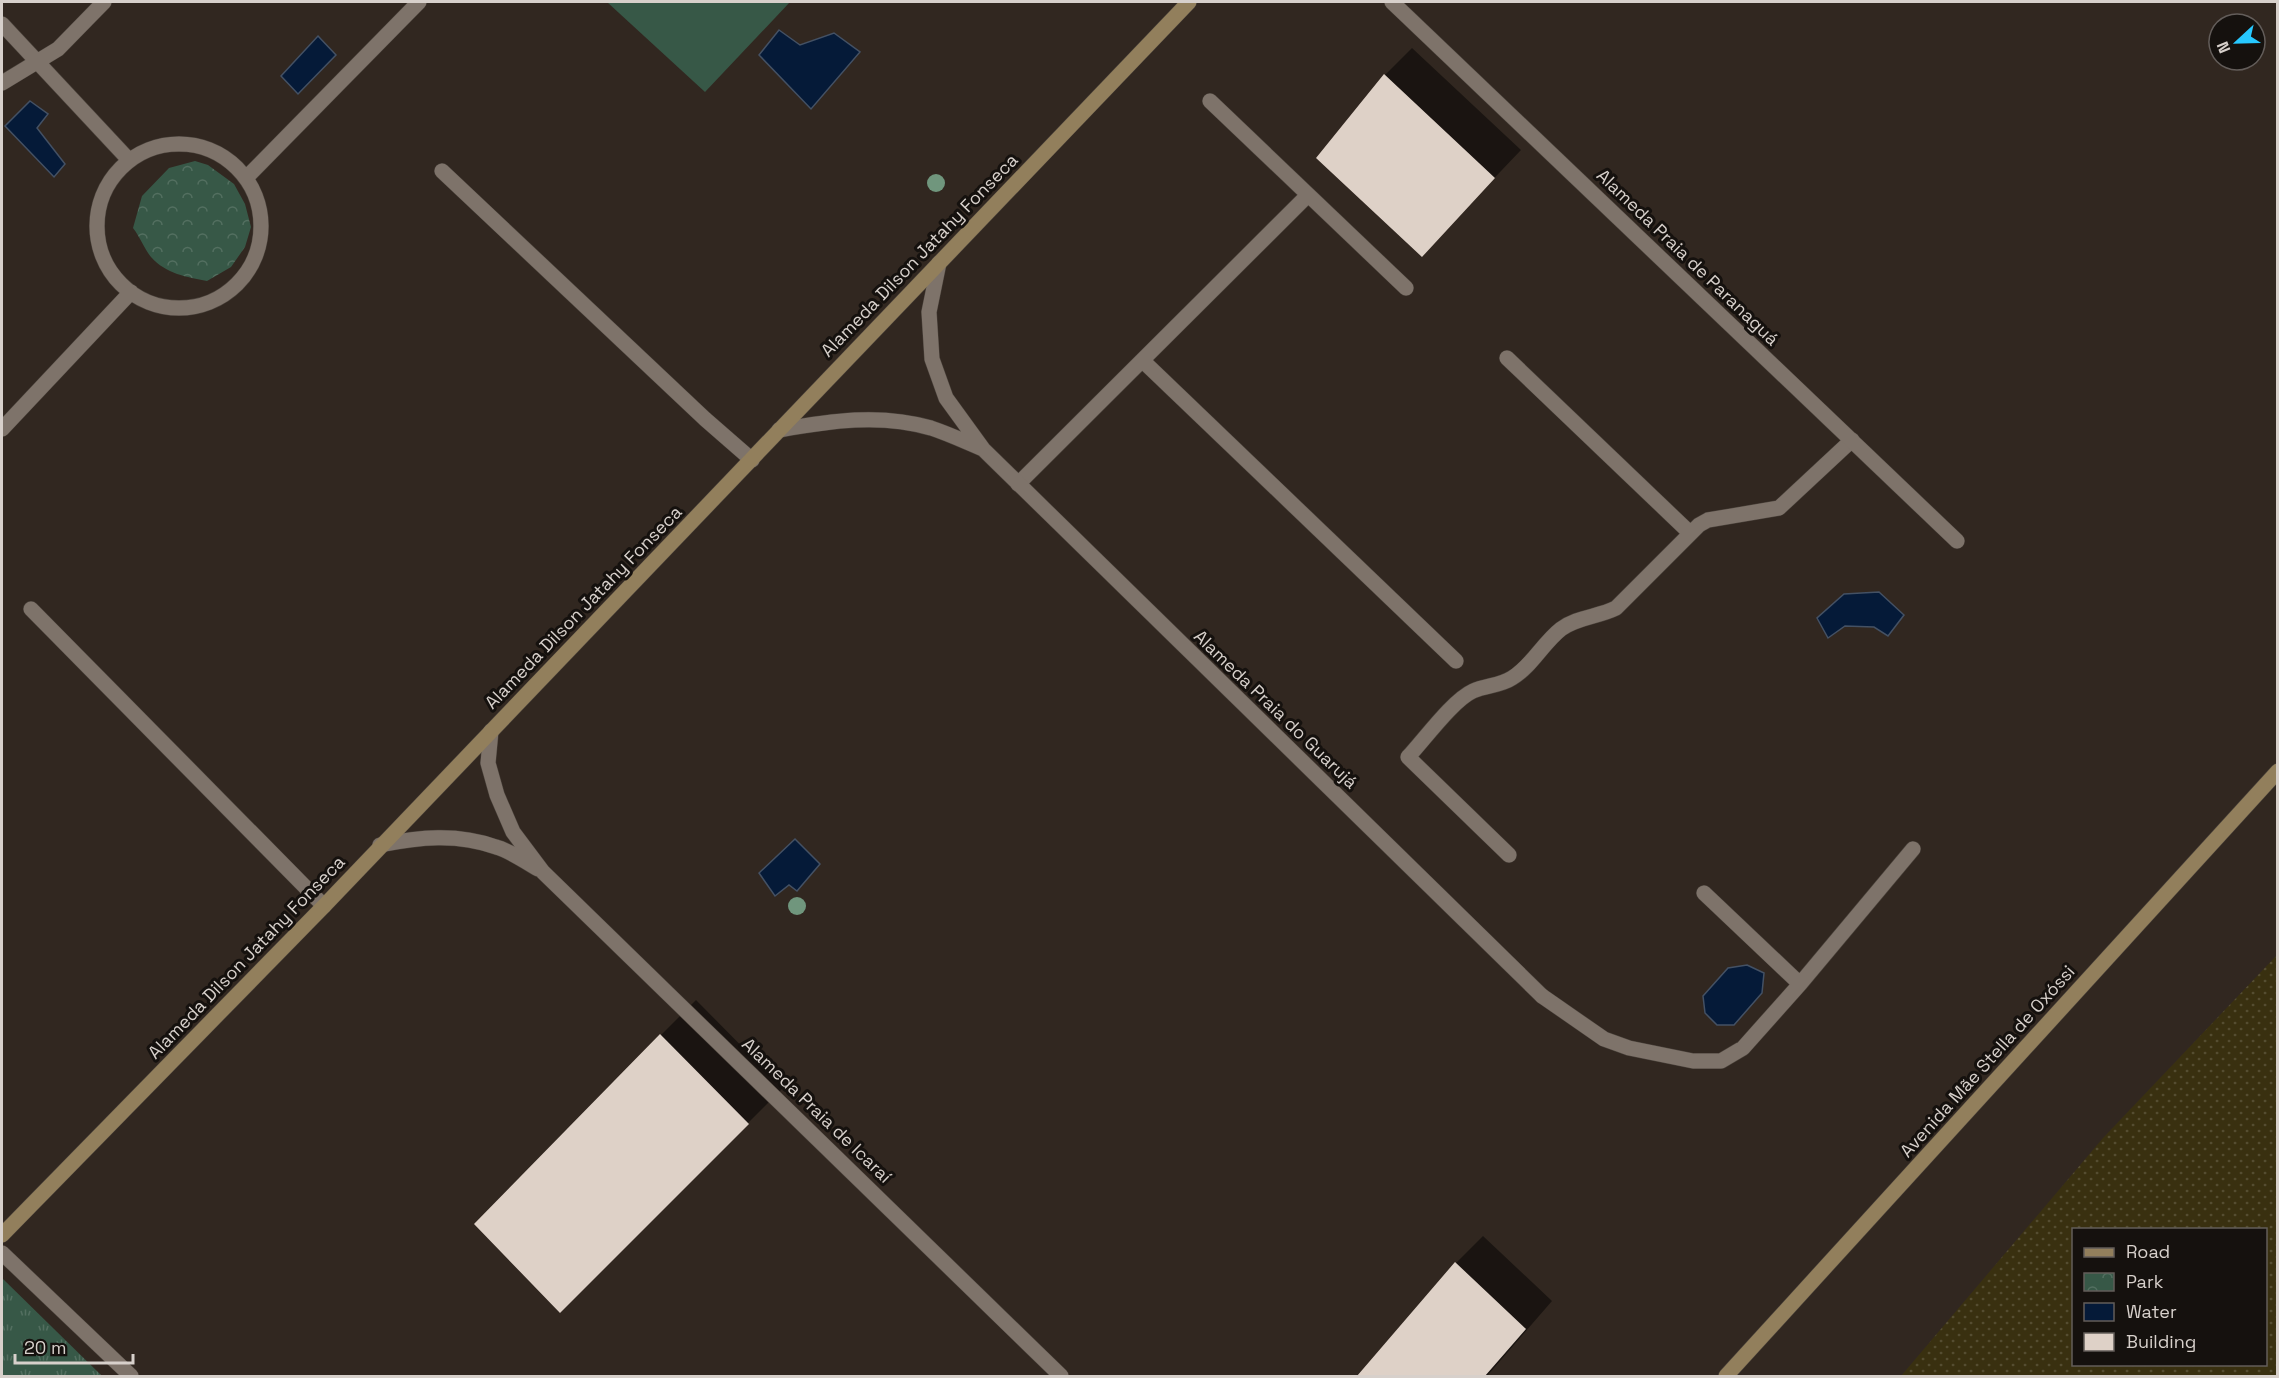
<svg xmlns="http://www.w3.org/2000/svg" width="2279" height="1378" font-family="'Space Grotesk',sans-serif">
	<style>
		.grass { fill: url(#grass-tufts) }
		.sand { fill: url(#sand-dots); fill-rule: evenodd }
		.park { fill: url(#park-crowns) }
		.pitch { fill: #375847 }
		.water { fill: #051a38; stroke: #445164; stroke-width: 1.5 }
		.shadow { fill: #0007 }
		.building { fill: #ded1c7 }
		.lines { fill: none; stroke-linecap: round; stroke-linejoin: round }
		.service-casing { stroke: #4a423b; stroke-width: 16 }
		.minor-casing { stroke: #4a423b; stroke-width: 16 }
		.tertiary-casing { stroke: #4a423b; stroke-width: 16 }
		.secondary-casing { stroke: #4a423b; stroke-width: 16 }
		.service { stroke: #7e736a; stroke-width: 15 }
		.minor { stroke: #7e736a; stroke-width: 15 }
		.tertiary { stroke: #7e736a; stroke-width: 15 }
		.secondary { stroke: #927f5c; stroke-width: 15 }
		.tree { fill: #70967d }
		.labels { text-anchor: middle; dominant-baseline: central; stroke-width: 6; stroke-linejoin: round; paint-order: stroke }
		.street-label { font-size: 18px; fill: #d7d0cb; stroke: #15110e }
	</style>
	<defs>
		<pattern id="grass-tufts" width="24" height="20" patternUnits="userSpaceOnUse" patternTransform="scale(1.5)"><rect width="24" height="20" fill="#375847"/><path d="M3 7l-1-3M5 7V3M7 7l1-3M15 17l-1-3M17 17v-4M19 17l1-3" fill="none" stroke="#536f60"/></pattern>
		<pattern id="sand-dots" width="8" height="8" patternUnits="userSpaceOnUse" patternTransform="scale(1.5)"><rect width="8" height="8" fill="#393010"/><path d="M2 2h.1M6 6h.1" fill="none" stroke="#554d31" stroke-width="1.8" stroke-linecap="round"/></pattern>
		<pattern id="park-crowns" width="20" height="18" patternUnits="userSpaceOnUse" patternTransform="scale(1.5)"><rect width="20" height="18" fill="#375847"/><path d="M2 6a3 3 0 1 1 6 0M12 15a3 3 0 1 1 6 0" fill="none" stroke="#536f60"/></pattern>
	</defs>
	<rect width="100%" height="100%" fill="#312720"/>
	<path class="grass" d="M 2,1278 L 102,1376 L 2,1376 Z"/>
	<path class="sand" d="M 2277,955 L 2277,1376 L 1901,1376 L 2103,1138 ZM 2074,1230 L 2266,1230 L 2266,1364 L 2074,1364 Z"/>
	<path class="park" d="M 195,161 L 208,165 L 234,184 L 245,204 L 251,227 L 245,247 L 231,267 L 207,281 C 187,277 166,274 151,257 C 145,250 140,237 133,228 L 142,196 L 169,168 Z"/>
	<path class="pitch" d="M 607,2 L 790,2 L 705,92 Z"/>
	<path class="water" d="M 779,30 L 800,45 L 834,33 L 860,52 L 811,109 L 759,55 Z
		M 318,36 L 336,55 L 298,94 L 281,76 Z
		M 30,101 L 48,114 L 37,128 L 65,164 L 54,177 L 5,126 Z
		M 1879,592 L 1904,615 L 1888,636 L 1874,627 L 1845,626 L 1828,638 L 1817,618 L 1844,594 Z
		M 795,839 L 820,864 L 797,891 L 789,885 L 775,896 L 759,873 Z
		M 1747,965 L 1764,973 L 1762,993 L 1734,1025 L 1717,1025 L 1705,1013 L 1703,996 L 1728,968 Z"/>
	<path class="shadow" d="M 1412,48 L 1521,150 L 1422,254 L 1385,75 Z
		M 696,1000 L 783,1088 L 560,1311 L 661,1035 Z
		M 1483,1236 L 1552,1301 L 1487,1376 L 1359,1376 L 1456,1263 Z"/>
	<path class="building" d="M 1384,74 L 1495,178 L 1422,257 L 1316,158 Z
		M 660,1034 L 749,1124 L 560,1313 L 474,1224 Z
		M 1455,1262 L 1526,1329 L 1485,1376 L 1357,1376 Z"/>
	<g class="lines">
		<g class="service-casing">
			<path id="service" d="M 1210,101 L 1406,288
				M 1507,358 L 1690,533
				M 1143,361 L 1456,661
				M 1018,484 L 1308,195
				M 1509,855 L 1408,757 C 1424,740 1453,700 1473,691 C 1486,685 1500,686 1512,678 C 1531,667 1543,643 1561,629 C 1577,617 1598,617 1616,608 L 1699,525 L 1708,520 L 1779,508 L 1852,440
				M 1704,893 L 1800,984
				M 1542,996 L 1604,1039 L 1629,1048 L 1693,1061 L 1721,1061 L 1743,1048 L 1800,984 L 1913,849"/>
		</g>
		<g class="minor-casing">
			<path id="minor" d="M 1392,2 L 1957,541
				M 2,24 L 129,160
				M 2,83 L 58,49 L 104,2
				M97 226a82 82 0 1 1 164 0a82 82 0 1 1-164 0Z
				M 442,171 L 705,419 L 752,460
				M 246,178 L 419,2
				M 939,263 L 929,312 L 932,359 L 946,398 L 983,449 L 1542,996
				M 2,429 L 131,292
				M 779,430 C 830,421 880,413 931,428 C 949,434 966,442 983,449
				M 31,609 L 324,906
				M 491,731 L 488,763 L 497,795 L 513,832 L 543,872 L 1061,1376
				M 380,845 C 419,837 457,833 496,847 C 511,851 525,862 538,869"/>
		</g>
		<g class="tertiary-casing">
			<path id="tertiary" d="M 2,1253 L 131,1376"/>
		</g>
		<g class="secondary-casing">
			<path id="secondary" d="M 2,1235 L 324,906 L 1189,2
				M 1726,1376 L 2278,771"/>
		</g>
		<use href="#service" class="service"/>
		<use href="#minor" class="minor"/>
		<use href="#tertiary" class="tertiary"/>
		<use href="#secondary" class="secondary"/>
	</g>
	<g class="tree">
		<circle cx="936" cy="183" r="9"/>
		<circle cx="797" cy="906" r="9"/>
	</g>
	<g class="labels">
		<g class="street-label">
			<text transform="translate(919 255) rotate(-46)">Alameda Dilson Jatahy Fonseca</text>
			<text transform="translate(1688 257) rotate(44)">Alameda Praia de Paranaguá</text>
			<text transform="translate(583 607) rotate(-46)">Alameda Dilson Jatahy Fonseca</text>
			<text transform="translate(1276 709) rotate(44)">Alameda Praia do Guarujá</text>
			<text transform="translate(246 957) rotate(-46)">Alameda Dilson Jatahy Fonseca</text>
			<text transform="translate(1987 1061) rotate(-48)">Avenida Mãe Stella de Oxóssi</text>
			<text transform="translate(817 1110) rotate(44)">Alameda Praia de Icaraí</text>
		</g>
	</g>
	<rect width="2279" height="1378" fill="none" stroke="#d7d0cb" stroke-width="6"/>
	<rect x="2072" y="1228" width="195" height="138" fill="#15110e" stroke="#635d5a" stroke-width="1.5"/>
	<rect x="2084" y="1248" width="30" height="9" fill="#927f5c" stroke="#635d5a" stroke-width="1.5"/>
	<text x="2126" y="1258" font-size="18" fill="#d7d0cb">Road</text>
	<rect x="2084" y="1273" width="30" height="18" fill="url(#park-crowns)" stroke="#635d5a" stroke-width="1.5"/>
	<text x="2126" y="1288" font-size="18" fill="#d7d0cb">Park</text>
	<rect x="2084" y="1303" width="30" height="18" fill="#051a38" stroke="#635d5a" stroke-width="1.5"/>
	<text x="2126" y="1318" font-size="18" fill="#d7d0cb">Water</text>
	<rect x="2084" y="1333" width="30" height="18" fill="#ded1c7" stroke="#635d5a" stroke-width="1.5"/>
	<text x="2126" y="1348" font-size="18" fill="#d7d0cb">Building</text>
	<g transform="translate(2237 42) rotate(248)"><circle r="28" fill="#15110e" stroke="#635d5a" stroke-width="1.5"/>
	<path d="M0-4.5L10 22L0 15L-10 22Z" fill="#27c8ff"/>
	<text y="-9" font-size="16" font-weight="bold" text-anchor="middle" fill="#d7d0cb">N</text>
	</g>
	<path d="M15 1354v9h118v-9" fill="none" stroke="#d7d0cb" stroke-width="3"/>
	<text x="24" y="1354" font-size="18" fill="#d7d0cb" stroke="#15110e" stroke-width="4.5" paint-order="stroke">20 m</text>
</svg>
